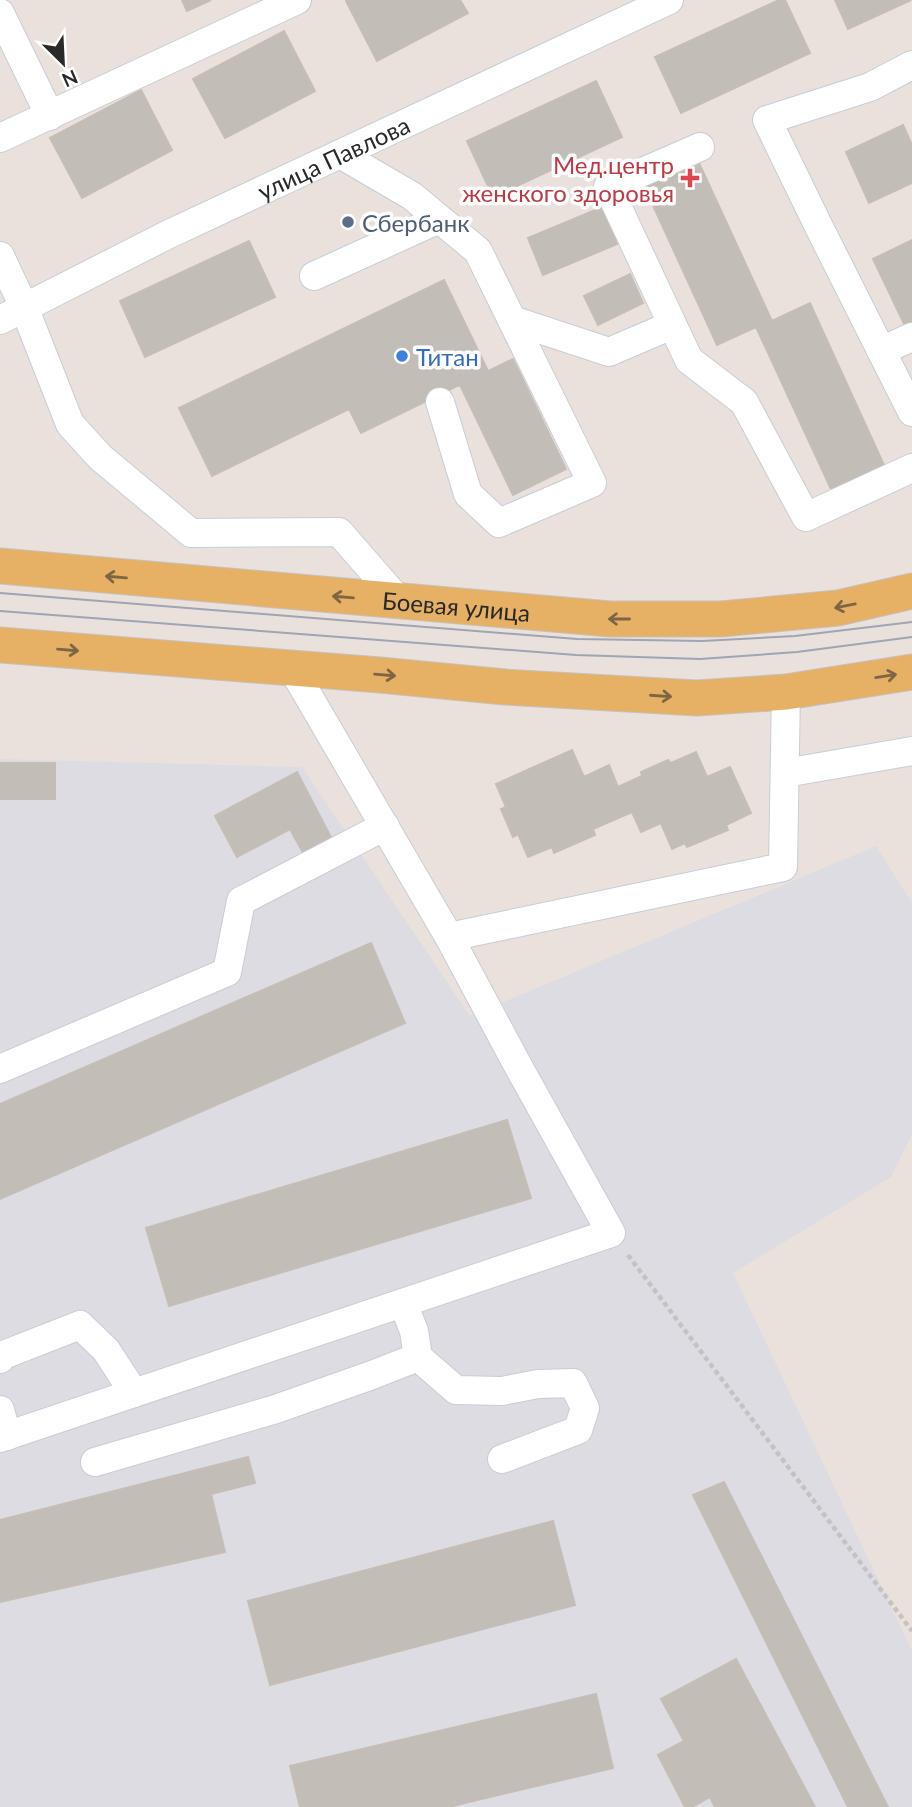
<svg xmlns="http://www.w3.org/2000/svg" width="912" height="1807" font-family="Lato,sans-serif">
	<style>
		.industrial { fill: #dddce3 }
		.building { fill: #c3bdb7; stroke: #c5bdb6; stroke-width: 2 }
		.lines { fill: none; stroke-linecap: round; stroke-linejoin: round }
		.minor-casing { stroke: #c7cdd6; stroke-width: 30 }
		.major-casing { stroke: #c3c3c3; stroke-width: 37 }
		.path { stroke: #c3c3c3; stroke-width: 4.5; stroke-dasharray: 5 3.5; stroke-linecap: butt }
		.minor { stroke: #fff; stroke-width: 28 }
		.major { stroke: #e6b065; stroke-width: 35 }
		.tram { stroke: #9fa5b2; stroke-width: 2 }
		.oneway { stroke: #7e6644 }
		.health-dot { fill: #e0444e; stroke: #fff; stroke-width: 2.5 }
		.service-dot { fill: #5c6f8a; stroke: #fff; stroke-width: 2.5 }
		.shop-dot { fill: #3f7fe0; stroke: #fff; stroke-width: 2.5 }
		.labels { text-anchor: middle; dominant-baseline: central; stroke-width: 7; stroke-linejoin: round; paint-order: stroke }
		.street-label { font-size: 24px; fill: #292929; stroke: #fff }
		.health-label { font-size: 24px; fill: #be3a42; stroke: #fff; text-anchor: end }
		.service-label { font-size: 24px; fill: #4e5e75; stroke: #fff; text-anchor: start }
		.shop-label { font-size: 24px; fill: #366cbe; stroke: #fff; text-anchor: start }
	</style>
	<rect width="100%" height="100%" fill="#eae1dc"/>
	<path class="industrial" d="M 0,759 L 302,767 L 470,1016 L 876,846 L 912,903 L 912,1134 L 891,1177 L 733,1273 L 912,1651 L 912,1807 L 0,1807 Z"/>
	<path class="building" d="M 182,0 L 211,0 L 187,11 Z
		M 347,0 L 460,0 L 468,13 L 377,61 L 346,1 Z
		M 779,0 L 785,0 L 810,53 L 681,113 L 655,57 Z
		M 835,0 L 911,0 L 848,29 Z
		M 284,31 L 315,91 L 225,138 L 193,79 Z
		M 596,81 L 622,137 L 493,197 L 467,141 Z
		M 141,90 L 172,150 L 82,198 L 50,138 Z
		M 903,125 L 912,145 L 912,183 L 869,203 L 846,152 Z
		M 699,163 L 772,321 L 810,303 L 889,476 L 836,500 L 756,327 L 717,345 L 645,188 Z
		M 607,205 L 622,242 L 543,275 L 528,238 Z
		M 912,240 L 912,325 L 906,328 L 873,259 Z
		M 249,241 L 275,297 L 145,357 L 120,301 Z
		M 630,274 L 643,303 L 598,325 L 584,296 Z
		M 444,280 L 488,371 L 361,433 L 316,342 Z
		M 316,342 L 349,409 L 212,476 L 179,408 Z
		M 513,359 L 566,469 L 513,495 L 460,385 Z
		M 572,750 L 584,777 L 609,765 L 618,787 L 642,776 L 641,772 L 668,760 L 671,763 L 696,752 L 707,777 L 730,767 L 751,813 L 726,825 L 728,830 L 687,847 L 685,843 L 672,849 L 661,823 L 641,832 L 632,812 L 593,829 L 595,835 L 554,853 L 552,847 L 528,857 L 518,834 L 513,837 L 501,809 L 506,807 L 496,784 Z
		M 0,763 L 55,763 L 55,799 L 0,799 Z
		M 297,772 L 335,845 L 307,860 L 290,829 L 237,857 L 215,816 Z
		M 371,943 L 405,1023 L 0,1199 L 0,1104 Z
		M 507,1120 L 531,1198 L 169,1306 L 146,1228 Z
		M 248,1457 L 255,1483 L 211,1494 L 225,1552 L 31,1595 L 12,1517 Z
		M 724,1482 L 888,1807 L 848,1807 L 693,1495 Z
		M 12,1517 L 31,1595 L 0,1602 L 0,1520 Z
		M 553,1521 L 575,1605 L 270,1685 L 248,1601 Z
		M 736,1659 L 815,1807 L 715,1807 L 710,1797 L 692,1807 L 685,1807 L 658,1755 L 684,1741 L 661,1699 Z
		M 596,1694 L 613,1768 L 448,1807 L 300,1807 L 290,1766 Z"/>
	<g class="lines">
		<g class="minor-casing">
			<g id="minor">
				<path d="M 0,13 L 50,116"/>
				<path d="M 912,65 L 870,87 L 767,120 L 819,227 L 912,412"/>
				<path d="M 0,138 L 297,0"/>
				<path d="M 700,147 L 608,187 L 689,360 L 744,402 L 806,517 L 912,468"/>
				<path d="M 340,154 L 412,196 L 478,251 L 592,483 L 499,523 L 468,494 L 440,402"/>
				<path d="M 0,256 L 24,307 L 70,424 L 100,457 L 191,533 L 339,532 L 400,602"/>
				<path d="M 314,276 L 439,219"/>
				<path id="s1" d="M 0,320 L 167,235 L 669,0"/>
				<path d="M 512,320 L 609,352 L 672,325"/>
				<path d="M 881,351 L 912,337"/>
				<path d="M 785,773 L 912,751"/>
				<path d="M 449,937 L 783,867 L 786,692"/>
				<path d="M 0,1069 L 227,972 L 241,901 L 385,826"/>
				<path d="M 418,1357 L 456,1390 L 502,1391 L 538,1384 L 573,1383 L 585,1408 L 578,1430 L 502,1459"/>
				<path d="M 0,1359 L 1,1356 L 80,1325 L 106,1350 L 134,1393"/>
				<path d="M 0,1410 L 7,1436"/>
				<path d="M 0,1438 L 611,1233 L 517,1064 L 449,937 L 292,668"/>
				<path d="M 95,1462 L 276,1409 L 372,1375 L 418,1357 L 414,1331 L 403,1303"/>
			</g>
		</g>
		<g class="major-casing">
			<g id="major">
				<path id="s2" d="M 0,566 L 610,619 L 721,619 L 838,608 L 912,591"/>
				<path d="M 0,645 L 380,675 L 505,687 L 697,698 L 786,692 L 912,672"/>
			</g>
		</g>
		<path class="path" d="M 628,1255 L 912,1631"/>
		<use href="#minor" class="minor"/>
		<use href="#major" class="major"/>
		<path class="tram" d="M 0,593 L 577,639 L 702,641 L 795,636 L 912,622
			M 0,611 L 576,655 L 700,659 L 797,652 L 912,637"/>
	</g>
	<defs><path id="oneway-shaft" d="M-6 0H5M1.5-3L5.5 0L1.5 3" fill="none" stroke-width="1.6" stroke-linecap="round" stroke-linejoin="round" transform="scale(1.75)"/></defs>
	<g class="oneway">
		<use href="#oneway-shaft" transform="translate(116 577) rotate(-175)"/>
		<use href="#oneway-shaft" transform="translate(343 597) rotate(-175)"/>
		<use href="#oneway-shaft" transform="translate(845 606) rotate(169)"/>
		<use href="#oneway-shaft" transform="translate(619 619) rotate(-180)"/>
		<use href="#oneway-shaft" transform="translate(68 650) rotate(5)"/>
		<use href="#oneway-shaft" transform="translate(385 675) rotate(5)"/>
		<use href="#oneway-shaft" transform="translate(886 676) rotate(-9)"/>
		<use href="#oneway-shaft" transform="translate(661 696) rotate(4)"/>
	</g>
	<path class="health-dot" d="M686.5 167.5h7v7h7v7h-7v7h-7v-7h-7v-7h7z"/>
	<circle class="service-dot" cx="348" cy="222" r="7"/>
	<circle class="shop-dot" cx="402" cy="356" r="7"/>
	<g class="labels">
		<g class="street-label">
			<text stroke="none"><textPath href="#s1" startOffset="371">улица Павлова</textPath></text>
			<text stroke="none"><textPath href="#s2" startOffset="458">Боевая улица</textPath></text>
		</g>
		<g class="health-label">
			<text x="674" y="164">Мед.центр<tspan x="674" dy="28">женского здоровья</tspan></text>
		</g>
		<g class="service-label">
			<text x="362" y="222">Сбербанк</text>
		</g>
		<g class="shop-label">
			<text x="416" y="356">Титан</text>
		</g>
	</g>
	<g transform="translate(63 63) rotate(156)" stroke="#ffffff" stroke-width="5" paint-order="stroke">
	<path d="M0-5L12 26L0 18L-12 26Z" fill="#292929"/>
	<text y="-10" font-size="19" font-weight="bold" text-anchor="middle" fill="#292929">N</text>
	</g>
</svg>
